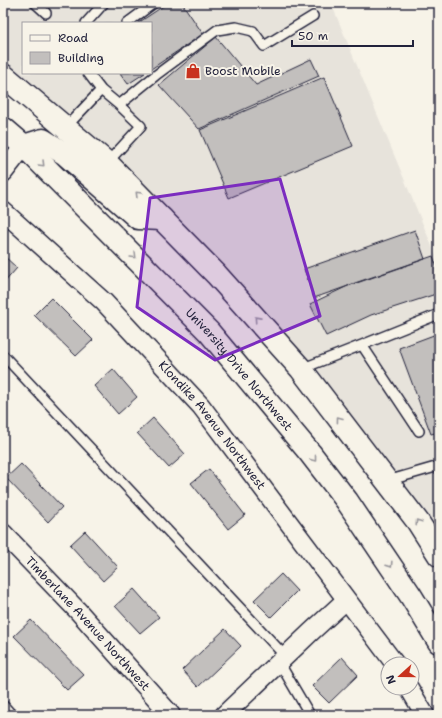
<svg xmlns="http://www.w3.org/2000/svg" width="442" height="718" font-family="'Shantell Sans',sans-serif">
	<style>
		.built { fill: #e7e3db; fill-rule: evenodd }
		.building { fill: #c2bfbd; stroke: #22223b }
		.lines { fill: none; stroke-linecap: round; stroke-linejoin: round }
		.service-casing { stroke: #22223b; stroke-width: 12 }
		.minor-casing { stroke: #22223b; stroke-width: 21 }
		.trunk-casing { stroke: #22223b; stroke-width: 25 }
		.service { stroke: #f7f3e8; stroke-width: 9 }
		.minor { stroke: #f7f3e8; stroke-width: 18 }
		.trunk { stroke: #f7f3e8; stroke-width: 22 }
		.oneway { stroke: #97959a }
		.marked { fill: #7b2cbf; fill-opacity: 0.2; stroke: #7b2cbf; stroke-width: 3; stroke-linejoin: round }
		.labels { text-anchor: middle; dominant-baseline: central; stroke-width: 4; stroke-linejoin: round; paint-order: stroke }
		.poi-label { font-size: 12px; fill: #22223b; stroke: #f7f3e8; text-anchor: start }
		.street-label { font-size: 12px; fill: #22223b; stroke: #f7f3e8 }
	</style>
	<rect width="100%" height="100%" fill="#f7f3e8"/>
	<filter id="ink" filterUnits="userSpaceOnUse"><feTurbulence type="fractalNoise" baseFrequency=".025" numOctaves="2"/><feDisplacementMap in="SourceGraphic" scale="8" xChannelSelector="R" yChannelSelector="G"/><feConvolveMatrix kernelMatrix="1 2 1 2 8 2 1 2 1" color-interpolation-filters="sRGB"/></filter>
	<g filter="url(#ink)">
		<path class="built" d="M 3,3 L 331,3 L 439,263 L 439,554 L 236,288 L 3,82 ZM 23,23 L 151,23 L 151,73 L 23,73 Z"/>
		<path class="building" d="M 168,3 L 182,3 L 203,34 L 151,69 L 151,23 L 138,23 Z
			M 216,37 L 256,85 L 311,59 L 319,76 L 199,129 L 159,85 Z
			M 120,73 L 145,73 L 128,84 Z
			M 324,77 L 353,146 L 229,198 L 200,130 Z
			M 415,230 L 425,259 L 314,298 L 304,269 Z
			M 3,255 L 17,268 L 3,284 Z
			M 433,256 L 439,274 L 439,293 L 371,315 L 326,336 L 310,304 L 352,284 Z
			M 51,298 L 93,340 L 76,356 L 34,315 Z
			M 439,333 L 439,432 L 431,434 L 399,348 Z
			M 113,369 L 137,397 L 118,414 L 94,386 Z
			M 153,418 L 185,454 L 169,468 L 137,433 Z
			M 21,464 L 62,507 L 48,522 L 6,478 Z
			M 209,469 L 245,515 L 228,529 L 191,483 Z
			M 85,531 L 118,567 L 103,581 L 70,545 Z
			M 281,574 L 297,591 L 271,617 L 254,600 Z
			M 134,589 L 159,617 L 140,633 L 115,606 Z
			M 31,620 L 84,675 L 67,690 L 14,636 Z
			M 225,629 L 241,646 L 198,687 L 182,670 Z
			M 342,657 L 358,675 L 329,703 L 312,686 Z"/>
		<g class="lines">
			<g class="service-casing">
				<path id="service" d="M 35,3 L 46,13
					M 86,23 L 104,3
					M 127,23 L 154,3
					M 88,73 L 101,90
					M 65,128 L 101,90 L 119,105 L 156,75 L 217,30 L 236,27 L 253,31 L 264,46 L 313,16
					M 107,163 L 141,126 L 119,105
					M 362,345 L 439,314
					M 3,355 L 285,656
					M 301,369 L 362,345 L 419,431
					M 387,481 L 439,466
					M 279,662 L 310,715
					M 3,705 L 12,715"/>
			</g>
			<g class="minor-casing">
				<g id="minor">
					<path d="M 3,173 L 24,146"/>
					<path id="s1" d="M 3,211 L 104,302 L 201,406 L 395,664"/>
					<path id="s2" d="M 3,533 L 78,611 L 171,715"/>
					<path d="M 409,688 L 425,715"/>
					<path d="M 224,715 L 311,632 L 346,600"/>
				</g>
			</g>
			<g class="trunk-casing">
				<g id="trunk">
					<path d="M 3,75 L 107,163 L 216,274 L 301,369 L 418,522 L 439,555"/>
					<path id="s3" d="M 3,128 L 24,146 L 209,332 L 310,453 L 347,501 L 411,596 L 439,642"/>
					<path d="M 24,146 L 43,140 L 65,154 L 138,218 L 162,219"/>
				</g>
			</g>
			<use href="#service" class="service"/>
			<use href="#minor" class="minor"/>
			<use href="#trunk" class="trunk"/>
		</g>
		<defs><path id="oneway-chevron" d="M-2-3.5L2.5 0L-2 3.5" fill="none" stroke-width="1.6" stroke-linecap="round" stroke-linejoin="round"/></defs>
		<g class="oneway">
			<use href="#oneway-chevron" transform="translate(42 164) rotate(45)"/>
			<use href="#oneway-chevron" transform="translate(138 194) rotate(-135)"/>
			<use href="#oneway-chevron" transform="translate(134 256) rotate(45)"/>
			<use href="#oneway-chevron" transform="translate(257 319) rotate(-132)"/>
			<use href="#oneway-chevron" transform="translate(339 419) rotate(-127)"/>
			<use href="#oneway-chevron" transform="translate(314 459) rotate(52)"/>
			<use href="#oneway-chevron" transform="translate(418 522) rotate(-124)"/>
			<use href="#oneway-chevron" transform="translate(390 565) rotate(57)"/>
		</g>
	</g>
	<path class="marked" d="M 280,179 L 320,316 L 215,360 L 137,307 L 150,198 Z"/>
	<defs>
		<g id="shop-bare" transform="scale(1.2)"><path d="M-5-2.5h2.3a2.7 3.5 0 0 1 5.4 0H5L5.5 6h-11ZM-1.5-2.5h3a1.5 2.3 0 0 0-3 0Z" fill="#c8321e" stroke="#f7f3e8" stroke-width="2.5" paint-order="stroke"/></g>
	</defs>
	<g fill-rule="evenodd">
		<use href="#shop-bare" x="193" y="71"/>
	</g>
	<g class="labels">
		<g class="poi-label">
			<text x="205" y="71">Boost Mobile</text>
		</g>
		<g class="street-label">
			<text stroke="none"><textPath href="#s3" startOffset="338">University Drive Northwest</textPath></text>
			<text stroke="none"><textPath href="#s1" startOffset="300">Klondike Avenue Northwest</textPath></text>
			<text stroke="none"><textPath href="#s2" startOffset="124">Timberlane Avenue Northwest</textPath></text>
		</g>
	</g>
	<rect width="442" height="718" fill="none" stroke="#f7f3e8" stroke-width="16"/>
	<rect x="8" y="8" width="426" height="702" fill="none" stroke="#22223b" stroke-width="1.5" filter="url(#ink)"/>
	<rect x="22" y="22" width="130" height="52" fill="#f7f3e8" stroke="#a29fa3"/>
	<rect x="30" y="35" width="20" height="6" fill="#f7f3e8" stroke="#a29fa3"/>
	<text x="58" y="42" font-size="12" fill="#22223b">Road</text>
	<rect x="30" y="52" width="20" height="12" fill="#c2bfbd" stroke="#a29fa3"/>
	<text x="58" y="62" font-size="12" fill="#22223b">Building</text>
	<g transform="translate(400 676) rotate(249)"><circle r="19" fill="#f7f3e8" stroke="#a29fa3"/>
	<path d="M0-3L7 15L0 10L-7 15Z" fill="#c8321e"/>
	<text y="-6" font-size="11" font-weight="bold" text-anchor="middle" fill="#22223b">N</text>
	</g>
	<path d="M292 40v6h121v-6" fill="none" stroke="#22223b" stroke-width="2"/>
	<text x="298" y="40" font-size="12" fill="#22223b" stroke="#f7f3e8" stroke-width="3" paint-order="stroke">50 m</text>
</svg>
